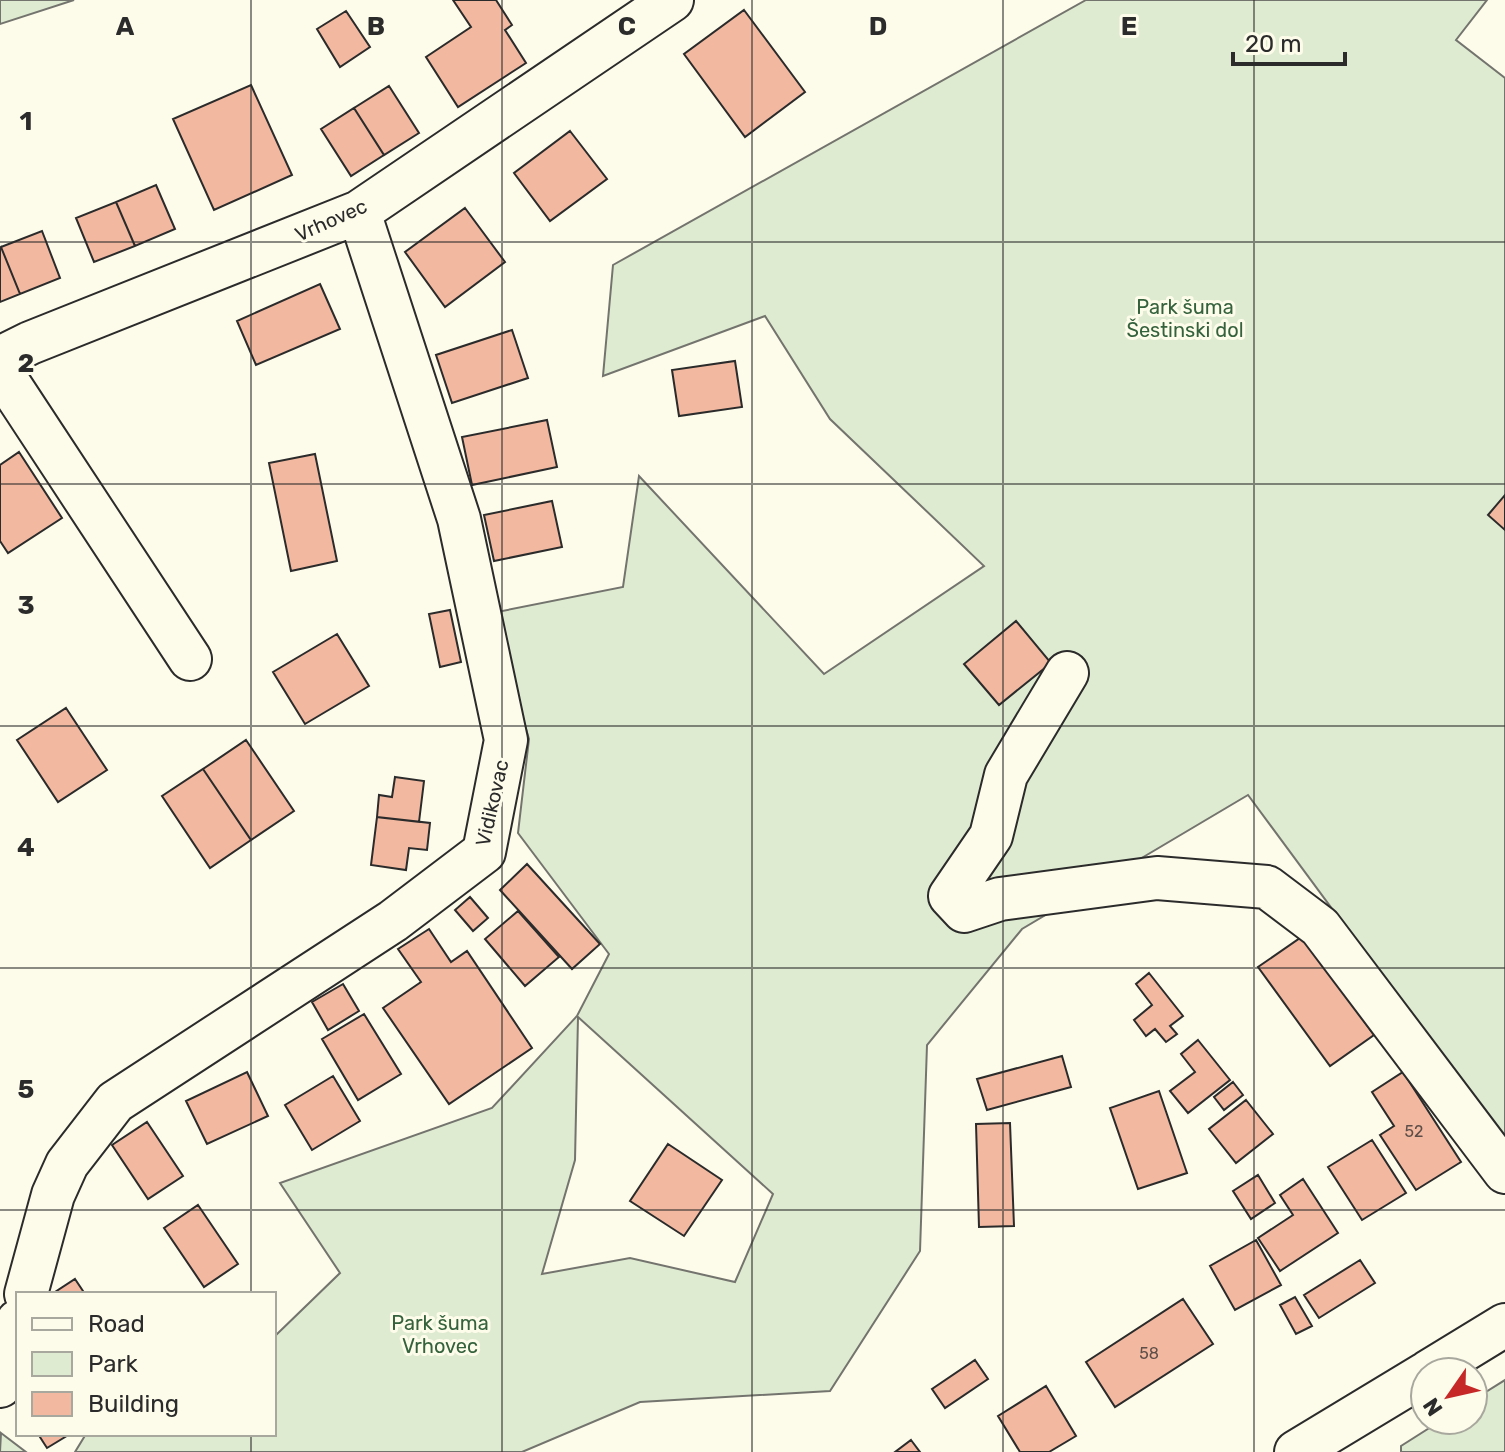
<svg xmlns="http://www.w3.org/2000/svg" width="1505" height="1452" font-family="Rubik,sans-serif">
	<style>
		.green { fill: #deebd1; stroke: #74746e; stroke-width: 2; fill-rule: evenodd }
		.building { fill: #f2b8a0; stroke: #2b2b2b; stroke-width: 2 }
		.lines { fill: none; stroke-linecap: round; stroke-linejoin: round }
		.minor-casing { stroke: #2b2b2b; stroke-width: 46 }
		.minor { stroke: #fdfbea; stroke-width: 42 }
		.grid { fill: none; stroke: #2b2b2b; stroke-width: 2; stroke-opacity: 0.55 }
		.labels { text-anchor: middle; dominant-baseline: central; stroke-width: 6; stroke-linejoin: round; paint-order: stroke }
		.number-label { font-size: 16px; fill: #5d4e48 }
		.street-label { font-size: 20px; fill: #2b2b2b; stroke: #fdfbea }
		.park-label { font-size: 20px; fill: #34623c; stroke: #fdfbea }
		.grid-label { font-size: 26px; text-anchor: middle; font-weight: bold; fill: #2b2b2b; stroke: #fdfbea; stroke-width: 6; stroke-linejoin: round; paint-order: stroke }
	</style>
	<rect width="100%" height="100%" fill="#fdfbea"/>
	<path class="green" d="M 0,0 L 74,0 L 0,24 Z
		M 1086,0 L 1487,0 L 1456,40 L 1505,78 L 1505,1143 L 1248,795 L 1022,929 L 927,1045 L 920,1251 L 830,1391 L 640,1402 L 522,1452 L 75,1452 L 86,1434 L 274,1434 L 274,1337 L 340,1273 L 280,1183 L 492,1108 L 577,1016 L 609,954 L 518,833 L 529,739 L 492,613 L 623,587 L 639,476 L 824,674 L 984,566 L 830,419 L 765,316 L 603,376 L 613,265 ZM 578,1017 L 773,1194 L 735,1282 L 630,1258 L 542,1274 L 575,1160 Z
		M 1505,1380 L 1505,1452 L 1401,1452 L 1401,1446 L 1442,1420 L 1473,1420 L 1473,1400 Z
		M 1,1433 L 26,1452 L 0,1452 Z"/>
	<path class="building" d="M 453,0 L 496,0 L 512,25 L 505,30 L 526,63 L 458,107 L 426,57 L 471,27 Z
		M 744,10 L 805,92 L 745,137 L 684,54 Z
		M 346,11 L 370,47 L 340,67 L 317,29 Z
		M 251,85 L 292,175 L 214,210 L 173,119 Z
		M 389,86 L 419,133 L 384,155 L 354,108 Z
		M 354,108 L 384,155 L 351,176 L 321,129 Z
		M 570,131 L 607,179 L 550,221 L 514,173 Z
		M 156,185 L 175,229 L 135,246 L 116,202 Z
		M 116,202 L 135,246 L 94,262 L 76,218 Z
		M 465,208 L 505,262 L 445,307 L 405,252 Z
		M 42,231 L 60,278 L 20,294 L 1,247 Z
		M 1,247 L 20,294 L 0,302 L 0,248 Z
		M 320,284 L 340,329 L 256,365 L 237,321 Z
		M 512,330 L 528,378 L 452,403 L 436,355 Z
		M 735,361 L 742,407 L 679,416 L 672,370 Z
		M 547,420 L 557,467 L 472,485 L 462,437 Z
		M 19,452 L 62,518 L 8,553 L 0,541 L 0,465 Z
		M 315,454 L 337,561 L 291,571 L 269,463 Z
		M 1505,495 L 1505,530 L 1488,515 Z
		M 552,501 L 562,547 L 494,561 L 484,515 Z
		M 450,610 L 461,662 L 440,667 L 429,614 Z
		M 1016,621 L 1051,663 L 999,705 L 964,664 Z
		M 337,634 L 369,686 L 305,724 L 273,672 Z
		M 66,708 L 107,770 L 58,802 L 17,740 Z
		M 246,740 L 294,811 L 251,840 L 203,769 Z
		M 203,769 L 251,840 L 210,868 L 162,796 Z
		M 395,777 L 424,781 L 419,822 L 377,817 L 379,795 L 392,797 Z
		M 377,817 L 430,823 L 427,850 L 409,848 L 406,870 L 371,865 Z
		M 527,864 L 600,944 L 572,969 L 500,890 Z
		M 470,897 L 488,918 L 473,931 L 455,910 Z
		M 518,911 L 559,957 L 525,986 L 485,939 Z
		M 429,929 L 451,962 L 467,951 L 532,1048 L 449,1104 L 383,1008 L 421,982 L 398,949 Z
		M 1303,936 L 1374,1035 L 1330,1066 L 1258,967 Z
		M 1149,973 L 1183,1016 L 1170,1026 L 1177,1034 L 1166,1042 L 1155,1029 L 1146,1036 L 1134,1020 L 1152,1005 L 1136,984 Z
		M 343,984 L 359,1011 L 328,1030 L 312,1002 Z
		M 364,1014 L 401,1074 L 358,1100 L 322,1039 Z
		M 1198,1040 L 1230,1080 L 1188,1113 L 1170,1091 L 1195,1072 L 1181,1054 Z
		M 1062,1056 L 1071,1087 L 987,1110 L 977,1079 Z
		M 247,1072 L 268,1116 L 207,1144 L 186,1101 Z
		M 1403,1072 L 1461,1162 L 1416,1190 L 1380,1135 L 1394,1126 L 1372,1092 Z
		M 333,1076 L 360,1121 L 312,1150 L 285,1105 Z
		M 1233,1082 L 1243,1095 L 1224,1110 L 1214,1097 Z
		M 1159,1091 L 1187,1173 L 1138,1189 L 1110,1108 Z
		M 1246,1100 L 1273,1134 L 1236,1163 L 1209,1129 Z
		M 147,1122 L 183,1176 L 148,1199 L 112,1145 Z
		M 1010,1123 L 1014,1226 L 979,1227 L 976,1124 Z
		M 1372,1140 L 1406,1193 L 1362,1220 L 1328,1167 Z
		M 668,1144 L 722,1180 L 684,1236 L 630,1201 Z
		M 1258,1175 L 1275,1203 L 1251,1219 L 1233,1191 Z
		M 1303,1179 L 1338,1233 L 1280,1271 L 1258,1238 L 1293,1215 L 1280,1195 Z
		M 198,1205 L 238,1264 L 204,1287 L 164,1228 Z
		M 1256,1240 L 1281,1285 L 1235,1310 L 1210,1266 Z
		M 1360,1260 L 1375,1283 L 1319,1318 L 1304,1295 Z
		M 75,1279 L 85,1294 L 52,1294 Z
		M 1295,1297 L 1312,1326 L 1296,1334 L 1280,1305 Z
		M 1183,1299 L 1213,1344 L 1115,1407 L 1086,1362 Z
		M 975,1360 L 988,1379 L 945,1408 L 932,1389 Z
		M 1046,1386 L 1076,1436 L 1049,1452 L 1020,1452 L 998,1416 Z
		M 38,1434 L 70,1434 L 47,1448 Z
		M 911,1440 L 920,1452 L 895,1452 Z"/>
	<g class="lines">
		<g class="minor-casing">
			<path id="minor" d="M 0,358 L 30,343 L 359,212 L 672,0
				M 0,370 L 190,659
				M 1067,673 L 1006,775 L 991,836 L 950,896 L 964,911 L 1000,899 L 1157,878 L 1267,887 L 1320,927 L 1505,1172
				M 26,1294 L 53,1195 L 67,1164 L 115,1102 L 393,921 L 484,852 L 506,740 L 459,519 L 359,212
				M 1428,1372 L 1505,1325
				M 0,1386 L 18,1321
				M 1296,1452 L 1425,1374"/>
		</g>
		<use href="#minor" class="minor"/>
	</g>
	<path class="grid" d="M 251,0 L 251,1294M 502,0 L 502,1452M 752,0 L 752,1452M 1003,0 L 1003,1452M 1254,0 L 1254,1452M 0,242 L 1505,242M 0,484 L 1505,484M 0,726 L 1505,726M 0,968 L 1505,968M 0,1210 L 1505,1210M 251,1434 L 251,1452"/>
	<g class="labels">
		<g class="number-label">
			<text x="1414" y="1131">52</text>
			<text x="1149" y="1353">58</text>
		</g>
		<g class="street-label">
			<text transform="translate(331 220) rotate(-24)">Vrhovec</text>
			<text transform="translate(492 803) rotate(-77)">Vidikovac</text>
		</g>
		<g class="park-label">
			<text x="1185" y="307">Park šuma<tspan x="1185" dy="23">Šestinski dol</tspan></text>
			<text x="440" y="1323">Park šuma<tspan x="440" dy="23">Vrhovec</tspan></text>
		</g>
	</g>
	<g class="grid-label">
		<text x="125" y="35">A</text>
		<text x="376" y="35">B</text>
		<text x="627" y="35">C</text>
		<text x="878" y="35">D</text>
		<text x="1129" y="35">E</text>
		<text x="26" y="130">1</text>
		<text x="26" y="372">2</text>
		<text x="26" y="614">3</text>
		<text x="26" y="856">4</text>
		<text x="26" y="1098">5</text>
	</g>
	<rect x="16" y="1292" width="260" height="144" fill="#fdfbea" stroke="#a9a89e" stroke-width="2"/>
	<rect x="32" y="1318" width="40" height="12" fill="#fdfbea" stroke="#a9a89e" stroke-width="2"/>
	<text x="88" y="1332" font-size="24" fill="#2b2b2b">Road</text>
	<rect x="32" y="1352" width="40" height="24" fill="#deebd1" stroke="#a9a89e" stroke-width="2"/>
	<text x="88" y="1372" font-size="24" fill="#2b2b2b">Park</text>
	<rect x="32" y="1392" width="40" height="24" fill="#f2b8a0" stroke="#a9a89e" stroke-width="2"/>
	<text x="88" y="1412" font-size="24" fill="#2b2b2b">Building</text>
	<g transform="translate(1449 1396) rotate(236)"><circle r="38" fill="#fdfbea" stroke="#a9a89e" stroke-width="2"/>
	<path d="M0-6L14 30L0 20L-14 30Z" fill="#c62828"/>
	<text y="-12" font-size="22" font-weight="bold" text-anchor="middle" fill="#2b2b2b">N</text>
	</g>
	<path d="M1233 52v12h112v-12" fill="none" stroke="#2b2b2b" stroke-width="4"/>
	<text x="1245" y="52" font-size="24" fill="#2b2b2b" stroke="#fdfbea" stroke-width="6" paint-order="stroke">20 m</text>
</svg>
